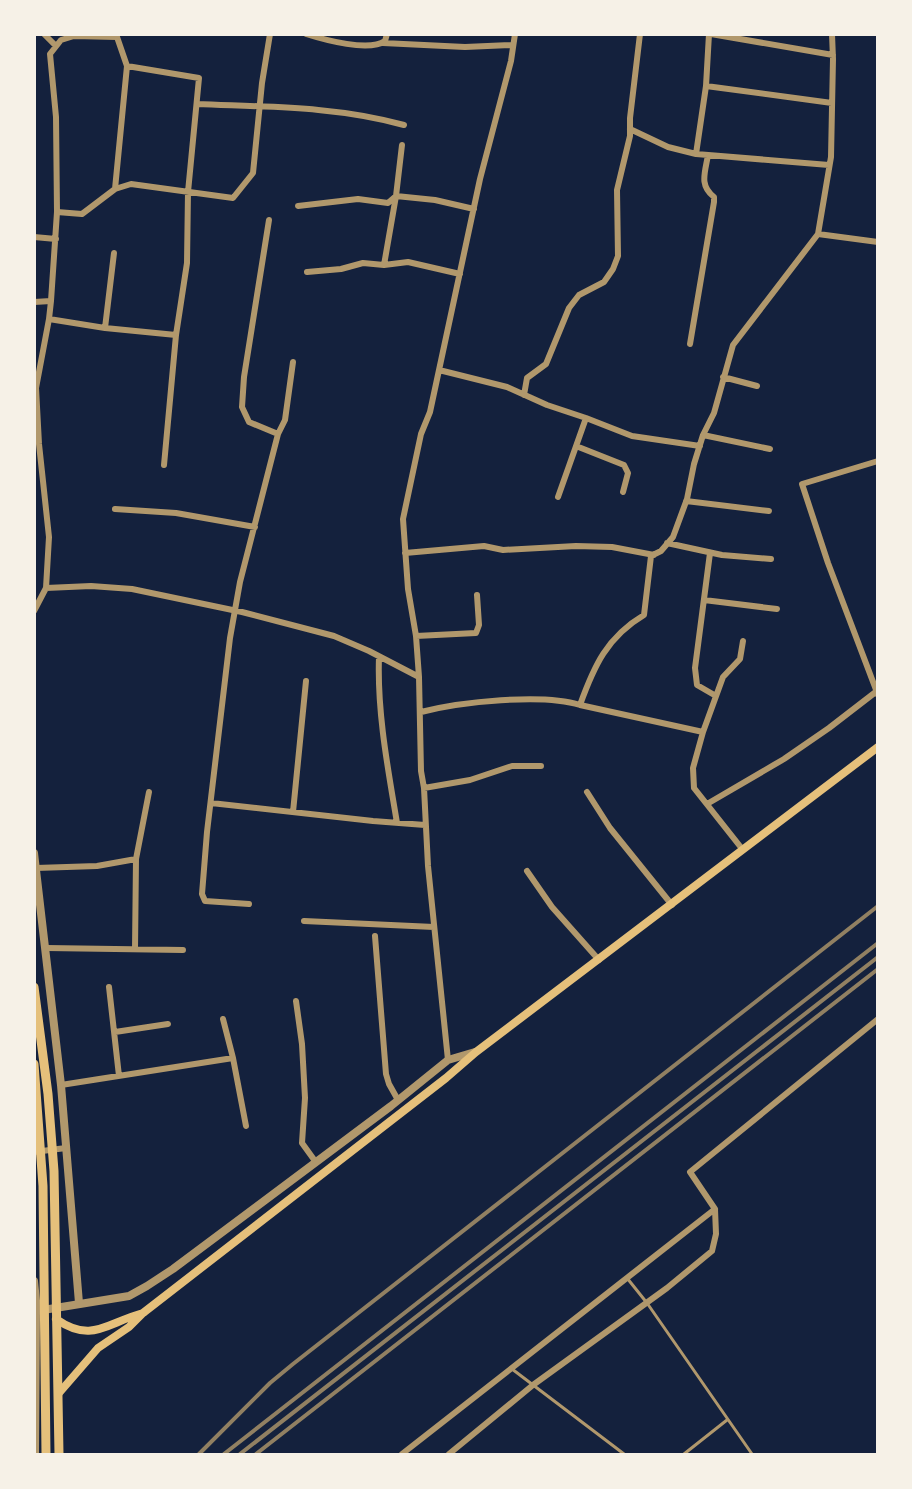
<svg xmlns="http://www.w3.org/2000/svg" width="912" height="1489" font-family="'Crimson Pro',serif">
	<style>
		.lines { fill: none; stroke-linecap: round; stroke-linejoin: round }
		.service { stroke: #b1986c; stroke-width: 3 }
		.minor { stroke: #b1986c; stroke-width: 6 }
		.tertiary { stroke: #b1986c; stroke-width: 8 }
		.secondary { stroke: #e5c07b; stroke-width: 8 }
		.primary { stroke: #e5c07b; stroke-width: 9 }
		.rail { stroke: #918062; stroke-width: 4 }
	</style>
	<rect width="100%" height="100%" fill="#14213d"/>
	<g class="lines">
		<path class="service" d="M 627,1278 L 647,1303 L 752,1454
			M 512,1369 L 624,1454
			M 684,1454 L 727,1420"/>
		<path class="minor" d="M 44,34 L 56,46
			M 306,34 C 325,40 369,52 385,41 L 387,34
			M 711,34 L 833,55
			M 383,43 L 465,47 L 512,45
			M 127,66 L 199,78 L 188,192 L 187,263 L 176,335 L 164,465
			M 706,86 L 832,103
			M 197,104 C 267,107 336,106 404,125
			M 630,129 L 668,147 L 696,154 L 829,165
			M 696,154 L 706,86 L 709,34
			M 298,206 L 358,199 L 388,203 L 396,196 L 402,145
			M 57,212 L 82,214 L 115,189 L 131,184 L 233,198 L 253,173 L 262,83 L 270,34
			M 818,234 L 878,242
			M 34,237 L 56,239
			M 384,265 L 396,196 L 435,200 L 474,209
			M 307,272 L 341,269 L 363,263 L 384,265 L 408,262 L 460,274
			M 51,301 L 57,212 L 56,117 L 50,54 L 61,40 L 74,36 L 117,37 L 127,66 L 115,189
			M 34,302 L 51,301 L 49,319 L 36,388 L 39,444 L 49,537 L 46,588
			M 49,319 L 105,328 L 176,335
			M 105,328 L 114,253
			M 690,344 L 714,202 L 714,197 C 699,185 705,173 708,155
			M 439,370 L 507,387 L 547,405 L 586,418 L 632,436 L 700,446
			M 723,377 L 757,386
			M 524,395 L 527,378 L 546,364 L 569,308 L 579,295 L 604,282 L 613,269 L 618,256 L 617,190 L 630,136 L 630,118 L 640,34
			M 278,434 L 285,420 L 293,362
			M 703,435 L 770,449
			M 576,446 L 624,465 L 628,473 L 623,492
			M 878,461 L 802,484 L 828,563 L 878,695
			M 558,497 L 586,418
			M 686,501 L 769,511
			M 115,509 L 176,513 L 255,527
			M 667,543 L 722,555 L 771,559
			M 405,553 L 484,546 L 503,550 L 576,546 L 612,547 L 654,555
			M 710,553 L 695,668 L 697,685 L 716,696
			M 704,600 L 777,609
			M 34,611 L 46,588 L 91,586 L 132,589 L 242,612 L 334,636 L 369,651 L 419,677 L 421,771 L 424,788 L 428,866 L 448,1060
			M 416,636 L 476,633 L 479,625 L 477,595
			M 743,641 L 740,659 L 723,677 L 703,732 L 693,768 L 694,788 L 743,850
			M 379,657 C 377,712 388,769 397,823
			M 419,677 L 416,636 L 408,589 L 403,519 L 421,434 L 430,412 L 480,179 L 511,61 L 515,34
			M 580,705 L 703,732
			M 421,712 C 460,702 542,693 580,705 C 594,666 607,637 644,615 L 651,556 L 661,551 L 673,537 L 687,499 L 694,464 L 703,435 L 714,413 L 733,345 L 818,234 L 831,157 L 833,59 L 832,34
			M 424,788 L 470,780 L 512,766 L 541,766
			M 587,792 L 610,828 L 672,905
			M 211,803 L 373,821 L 425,825
			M 707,804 L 784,759 L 829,728 L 877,691
			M 293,812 L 306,681
			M 36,868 L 97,866 L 136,859 L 149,792
			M 527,871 L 552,907 L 599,960
			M 249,904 L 205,901 L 202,894 L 207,832 L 230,638 L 240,582 L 278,434 L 249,422 L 242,407 L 244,377 L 269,220
			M 304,921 L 434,927
			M 375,936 L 386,1074 L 389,1084 L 398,1100
			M 47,948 L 183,950
			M 135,949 L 136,859
			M 109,987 L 119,1076
			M 296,1001 L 302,1044 L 305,1098 L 302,1143 L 315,1161
			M 223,1019 L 233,1058
			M 115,1032 L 168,1024
			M 61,1085 L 233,1058 L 246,1126
			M 34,1152 L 66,1148
			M 36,1454 L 37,1311
			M 402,1454 L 715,1209
			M 449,1454 L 533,1385 L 667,1288 L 712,1251 L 716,1234 L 715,1209 L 690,1172 L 878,1019"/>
		<path class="tertiary" d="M 34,853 L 61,1085 L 79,1303
			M 34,1281 L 37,1311 L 129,1296 L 147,1286 L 173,1269 L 391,1106 L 448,1060 L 475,1052"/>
		<path class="secondary" d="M 56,1319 C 92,1344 106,1323 143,1313
			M 59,1393 L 98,1348 L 129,1327 L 143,1313 L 446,1078 L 476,1052 L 878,747"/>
		<path class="primary" d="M 34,987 L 48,1094 L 54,1171 L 59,1454
			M 34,1064 L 43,1186 L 46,1454"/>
		<path class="rail" d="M 199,1454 L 270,1383 L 293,1364 L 878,906
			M 224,1454 L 878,943
			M 240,1454 L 878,957
			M 256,1454 L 878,969"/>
	</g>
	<rect width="912" height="1489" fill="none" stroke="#f6f1e7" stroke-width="72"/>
</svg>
